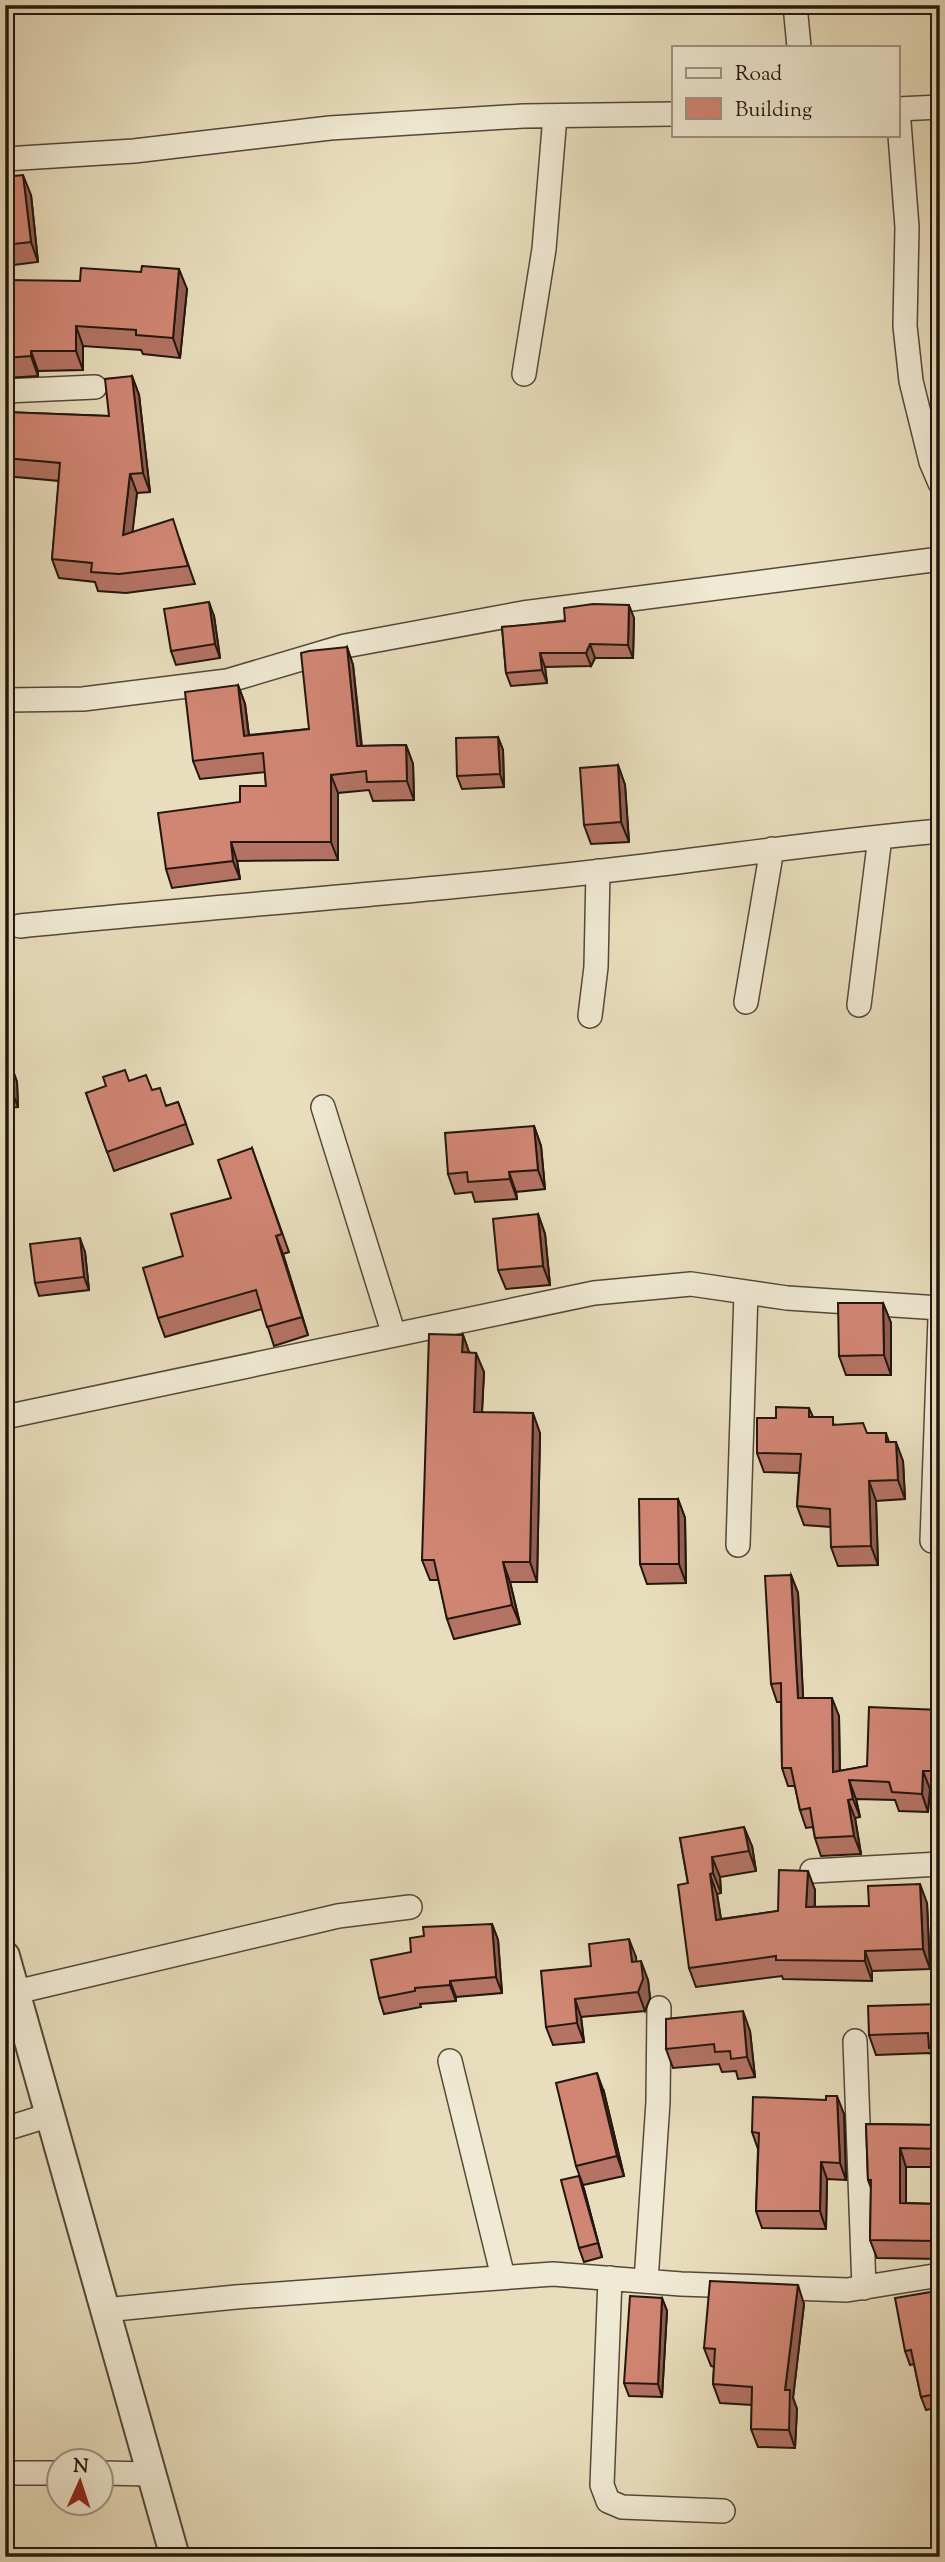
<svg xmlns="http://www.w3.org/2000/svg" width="945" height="2562" font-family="'Sorts Mill Goudy',serif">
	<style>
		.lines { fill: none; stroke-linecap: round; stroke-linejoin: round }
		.minor-casing { stroke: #54483a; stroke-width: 26 }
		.tertiary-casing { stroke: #54483a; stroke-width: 32 }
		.minor { stroke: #f0e9d3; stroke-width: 23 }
		.tertiary { stroke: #f0e9d3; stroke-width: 28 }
		.wall { fill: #b47364; stroke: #23160e; stroke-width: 2 }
		.shaded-wall { fill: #925e51; stroke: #23160e; stroke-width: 2 }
		.building { fill: #d18674; stroke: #23160e; stroke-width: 2 }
	</style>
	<rect width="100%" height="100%" fill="#e8ddbc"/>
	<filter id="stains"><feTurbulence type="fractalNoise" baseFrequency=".00286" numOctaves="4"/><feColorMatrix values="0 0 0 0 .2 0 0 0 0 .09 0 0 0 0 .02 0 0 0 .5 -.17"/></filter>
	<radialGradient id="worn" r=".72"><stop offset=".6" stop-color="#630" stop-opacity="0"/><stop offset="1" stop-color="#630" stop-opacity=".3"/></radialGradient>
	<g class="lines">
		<g class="minor-casing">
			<path id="minor" d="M 795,5 L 799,47
				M 898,109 L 907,227 L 905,326 L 911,381 L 931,462 L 940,483
				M 898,109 L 940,107
				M 5,159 L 134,151 L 330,128 L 523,116 L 674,114
				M 524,374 L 544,249 L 555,116
				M 5,391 L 95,387
				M 5,700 L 83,699 L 227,681 L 345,646 L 523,613 L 940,559
				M 20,926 C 225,905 431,892 636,867 C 737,855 838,840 940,831
				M 746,1002 L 772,849
				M 859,1005 L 880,837
				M 590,1016 L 596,967 L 598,871
				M 323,1107 L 394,1335
				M 5,1417 L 594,1293 L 691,1284 L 787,1298 L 940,1308
				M 932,1541 L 940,1318
				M 738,1545 L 746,1292
				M 812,1871 L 940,1864
				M 16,1992 L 338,1916 L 410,1907
				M 855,2041 L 864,2288
				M 450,2061 L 503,2277
				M 5,2129 L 50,2115
				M 610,2278 L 602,2485 L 608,2501 L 622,2507 L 723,2511
				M 646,2281 L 658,2102 L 659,2008
				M 105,2310 L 236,2297 L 553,2274 L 681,2284 L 847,2290 L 940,2275
				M 5,2473 L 60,2473
				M 102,2473 L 152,2474"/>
		</g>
		<g class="tertiary-casing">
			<path id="tertiary" d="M 5,1956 L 175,2557"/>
		</g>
		<use href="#minor" class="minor"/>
		<use href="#tertiary" class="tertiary"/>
	</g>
	<path class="wall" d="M 5,177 L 31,195 L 38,262 L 5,266 Z
		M 5,280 L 187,289 L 180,358 L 143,354 L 141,350 L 83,346 L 83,370 L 38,371 L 38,376 L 5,378 Z
		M 132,376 L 139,395 L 150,492 L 137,493 L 132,532 L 179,538 L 195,584 L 126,593 L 98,591 L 95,582 L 59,578 L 52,559 L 59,481 L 5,476 L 5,412 L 109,416 Z
		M 214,616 L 220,658 L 176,665 L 171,651 Z
		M 634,618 L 633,658 L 595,658 L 591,666 L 545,667 L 547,683 L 511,686 L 506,673 L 502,627 Z
		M 347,647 L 353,665 L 362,746 L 406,745 L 413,764 L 414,800 L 373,801 L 369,790 L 338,793 L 338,860 L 237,861 L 240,879 L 172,888 L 166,869 L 240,802 L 266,786 L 265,772 L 200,779 L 193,761 L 238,685 L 245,704 L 249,735 L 309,729 Z
		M 498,737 L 503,750 L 504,787 L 462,789 L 457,776 Z
		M 618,765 L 625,785 L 629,842 L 591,844 L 584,825 Z
		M 12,1068 L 17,1082 L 18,1107 L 5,1108 L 5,1069 Z
		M 129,1081 L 152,1090 L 166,1106 L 178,1102 L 193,1144 L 114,1171 L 86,1093 Z
		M 534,1126 L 541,1146 L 545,1189 L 516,1192 L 517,1199 L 475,1202 L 472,1192 L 455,1194 L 448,1174 Z
		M 252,1148 L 289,1252 L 283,1254 L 308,1335 L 274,1346 L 262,1309 L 165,1337 L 158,1318 L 183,1256 L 231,1198 Z
		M 538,1214 L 545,1234 L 550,1285 L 506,1289 L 498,1270 Z
		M 85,1252 L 89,1290 L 39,1296 L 35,1283 Z
		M 883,1303 L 891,1323 L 891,1375 L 846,1375 L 839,1356 Z
		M 463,1335 L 469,1352 L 484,1372 L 482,1412 L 540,1433 L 537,1582 L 510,1582 L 520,1624 L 454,1639 L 447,1619 L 439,1580 L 430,1580 L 422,1560 Z
		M 809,1408 L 813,1417 L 836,1425 L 867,1433 L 886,1433 L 889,1442 L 903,1461 L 905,1499 L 876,1501 L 878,1565 L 838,1566 L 831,1547 L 831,1527 L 804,1525 L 797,1506 L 799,1473 L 764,1472 L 757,1453 L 776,1418 Z
		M 678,1499 L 685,1518 L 686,1583 L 647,1584 L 640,1564 Z
		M 791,1575 L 798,1593 L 803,1698 L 839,1716 L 840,1771 L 867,1766 L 940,1710 L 940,1790 L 930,1789 L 928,1812 L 899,1811 L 895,1800 L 856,1799 L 860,1817 L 855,1818 L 861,1854 L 821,1856 L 815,1838 L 813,1827 L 806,1828 L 800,1810 L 795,1786 L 788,1786 L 782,1768 L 781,1702 L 777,1702 L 771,1684 Z
		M 680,1838 L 752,1846 L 756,1871 L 720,1877 L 721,1893 L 717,1894 L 721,1919 L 778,1911 L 815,1890 L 815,1907 L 869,1906 L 927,1903 L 930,1969 L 872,1971 L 872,1981 L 783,1979 L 782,1976 L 696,1987 L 689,1968 L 688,1883 Z
		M 492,1924 L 498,1940 L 502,1993 L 456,1997 L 456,2001 L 420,2004 L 421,2007 L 384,2014 L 379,1998 L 424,1936 Z
		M 636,1957 L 636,1962 L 648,1980 L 650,1998 L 645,2011 L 581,2017 L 584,2042 L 553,2045 L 546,2027 L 591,1966 Z
		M 940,2004 L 940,2067 L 936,2067 L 930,2053 L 876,2055 L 869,2035 Z
		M 750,2031 L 755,2077 L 738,2079 L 736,2071 L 722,2072 L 719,2064 L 673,2068 L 666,2049 Z
		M 604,2092 L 624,2176 L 583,2185 L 576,2166 Z
		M 844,2114 L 846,2180 L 827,2179 L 826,2229 L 762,2228 L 756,2211 L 758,2149 L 752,2132 Z
		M 866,2124 L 940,2125 L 940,2167 L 906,2167 L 906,2203 L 937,2204 L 940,2211 L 940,2259 L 877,2258 L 870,2240 L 871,2188 L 868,2180 Z
		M 579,2176 L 584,2189 L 602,2257 L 584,2262 L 579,2248 Z
		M 662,2298 L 667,2311 L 662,2397 L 629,2396 L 624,2383 Z
		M 804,2304 L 793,2398 L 797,2409 L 795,2448 L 758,2447 L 751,2429 L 752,2405 L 720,2403 L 713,2384 L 714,2367 L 711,2366 L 704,2348 Z
		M 936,2305 L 940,2326 L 940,2407 L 926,2410 L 921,2397 L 914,2364 L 910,2365 L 905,2351 Z"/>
	<path class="shaded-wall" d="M 23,175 L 31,195 L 38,262 L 31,242 Z
		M 179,269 L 187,289 L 180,358 L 173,338 Z
		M 76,326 L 83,346 L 83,370 L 76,351 Z
		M 31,351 L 38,371 L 38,376 L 31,356 Z
		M 132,376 L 139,395 L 150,492 L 143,473 Z
		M 130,474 L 137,493 L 130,554 L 123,535 Z
		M 5,540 L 9,550 L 8,570 L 5,563 Z
		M 209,602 L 214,616 L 220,658 L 215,644 Z
		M 629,605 L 634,618 L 633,658 L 628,645 Z
		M 590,644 L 595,658 L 591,666 L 586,653 Z
		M 347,647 L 353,665 L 363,765 L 357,746 Z
		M 540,653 L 545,667 L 547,683 L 542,670 Z
		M 238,685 L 245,704 L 251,754 L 244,736 Z
		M 498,737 L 503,750 L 504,787 L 500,774 Z
		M 406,745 L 413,764 L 414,800 L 407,781 Z
		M 618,765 L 625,785 L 629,842 L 621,822 Z
		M 5,769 L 7,797 L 5,791 Z
		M 331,775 L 338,793 L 338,860 L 331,842 Z
		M 231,842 L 237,861 L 240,879 L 233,861 Z
		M 12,1068 L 17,1082 L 18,1107 L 13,1094 Z
		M 534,1126 L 541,1146 L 545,1189 L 538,1170 Z
		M 509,1172 L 516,1192 L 517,1199 L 510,1179 Z
		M 538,1214 L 545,1234 L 550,1285 L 543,1266 Z
		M 276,1236 L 283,1254 L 308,1335 L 302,1317 Z
		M 80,1238 L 85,1252 L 89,1290 L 84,1277 Z
		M 883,1303 L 891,1323 L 891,1375 L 884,1355 Z
		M 463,1335 L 470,1355 L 462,1352 Z
		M 476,1353 L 484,1372 L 481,1431 L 474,1412 Z
		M 533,1413 L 540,1433 L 537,1582 L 530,1562 Z
		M 896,1442 L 903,1461 L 905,1499 L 898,1480 Z
		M 869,1481 L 876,1501 L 878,1565 L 871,1546 Z
		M 678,1499 L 685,1518 L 686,1583 L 679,1564 Z
		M 503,1562 L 510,1582 L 520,1624 L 512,1605 Z
		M 791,1575 L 798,1593 L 804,1716 L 798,1698 Z
		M 832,1698 L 839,1716 L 840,1791 L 833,1772 Z
		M 923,1771 L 930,1789 L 928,1812 L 922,1794 Z
		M 849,1780 L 856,1799 L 860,1817 L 853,1799 Z
		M 848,1800 L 855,1818 L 861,1854 L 854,1836 Z
		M 744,1827 L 752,1846 L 756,1871 L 749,1851 Z
		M 712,1857 L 720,1877 L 721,1893 L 713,1873 Z
		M 808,1871 L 815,1890 L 814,1926 L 806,1907 Z
		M 710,1874 L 717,1894 L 724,1939 L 716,1920 Z
		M 920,1884 L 927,1903 L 930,1969 L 923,1949 Z
		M 492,1924 L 498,1940 L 502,1993 L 496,1977 Z
		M 629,1939 L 636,1957 L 638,1981 L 632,1962 Z
		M 865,1951 L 872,1971 L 872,1981 L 865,1961 Z
		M 641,1961 L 648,1980 L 650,1998 L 645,2011 L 638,1992 Z
		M 450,1981 L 456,1997 L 456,2001 L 450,1985 Z
		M 575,1999 L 581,2017 L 584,2042 L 577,2023 Z
		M 743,2011 L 750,2031 L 755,2077 L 747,2057 Z
		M 597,2073 L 604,2092 L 624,2176 L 617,2156 Z
		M 837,2096 L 844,2114 L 846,2180 L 840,2163 Z
		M 900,2148 L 906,2167 L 906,2221 L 900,2203 Z
		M 821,2162 L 827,2179 L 826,2229 L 820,2211 Z
		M 579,2176 L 584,2189 L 602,2257 L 598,2243 Z
		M 937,2204 L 940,2211 L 940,2246 L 938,2241 Z
		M 798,2285 L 804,2304 L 793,2398 L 797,2409 L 795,2448 L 789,2430 L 785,2390 Z
		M 931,2292 L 936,2305 L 940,2326 L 940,2339 Z
		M 662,2298 L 667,2311 L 662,2397 L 658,2384 Z"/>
	<path class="building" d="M 23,175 L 31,242 L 5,245 L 5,177 Z
		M 142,266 L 179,269 L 173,338 L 136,335 L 136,330 L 76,326 L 76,351 L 31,351 L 31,356 L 5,358 L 5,280 L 80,281 L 81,268 L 141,272 Z
		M 132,376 L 143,473 L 130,474 L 123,535 L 173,519 L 188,566 L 119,574 L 91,572 L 92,563 L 52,559 L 60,463 L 5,458 L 5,412 L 109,416 L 105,379 Z
		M 209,602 L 215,644 L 171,651 L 164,609 Z
		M 593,604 L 629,605 L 628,645 L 590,644 L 586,653 L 540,653 L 542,670 L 506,673 L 502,627 L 565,621 L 564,608 Z
		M 347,647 L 357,746 L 406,745 L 407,781 L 367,782 L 366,771 L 331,775 L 331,842 L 231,842 L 233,861 L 166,869 L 158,813 L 240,802 L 240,786 L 266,786 L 263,753 L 193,761 L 185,692 L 238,685 L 244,736 L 309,729 L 301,653 L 309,651 Z
		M 498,737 L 500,774 L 457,776 L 456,738 Z
		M 618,765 L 621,822 L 584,825 L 580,768 Z
		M 12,1068 L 13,1094 L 5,1094 L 5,1069 Z
		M 125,1070 L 129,1081 L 146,1075 L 152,1090 L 160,1088 L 166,1106 L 178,1102 L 186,1124 L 107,1152 L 86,1093 L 106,1086 L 103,1077 Z
		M 534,1126 L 538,1170 L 509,1172 L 510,1179 L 468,1182 L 467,1172 L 448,1174 L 445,1133 Z
		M 252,1148 L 282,1234 L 276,1236 L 302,1317 L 267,1327 L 256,1290 L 158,1318 L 143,1268 L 183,1256 L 171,1214 L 231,1198 L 218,1160 Z
		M 538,1214 L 543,1266 L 498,1270 L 493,1219 Z
		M 80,1238 L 84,1277 L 35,1283 L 30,1244 Z
		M 838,1303 L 883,1303 L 884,1355 L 839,1356 Z
		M 429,1334 L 463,1335 L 462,1352 L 476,1353 L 474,1412 L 533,1413 L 530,1562 L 503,1562 L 512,1605 L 447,1619 L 434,1560 L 422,1560 Z
		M 776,1407 L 809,1408 L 809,1417 L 833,1417 L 833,1425 L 863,1423 L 867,1433 L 886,1433 L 886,1442 L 896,1442 L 898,1480 L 869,1481 L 871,1546 L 831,1547 L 830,1509 L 797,1506 L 801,1454 L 757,1453 L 757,1418 L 776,1418 Z
		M 639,1499 L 678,1499 L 679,1564 L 640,1564 Z
		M 791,1575 L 798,1698 L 832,1698 L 833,1772 L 867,1766 L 869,1707 L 940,1710 L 939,1771 L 923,1771 L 922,1794 L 892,1792 L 889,1782 L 849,1780 L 853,1799 L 848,1800 L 854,1836 L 815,1838 L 810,1808 L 800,1810 L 791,1768 L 782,1768 L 781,1683 L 771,1684 L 765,1576 Z
		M 744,1827 L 749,1851 L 712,1857 L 713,1873 L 710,1874 L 716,1920 L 778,1911 L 779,1870 L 808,1871 L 806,1907 L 869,1906 L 868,1886 L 920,1884 L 923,1949 L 865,1951 L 865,1961 L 776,1960 L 776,1956 L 689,1968 L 678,1885 L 688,1883 L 680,1838 Z
		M 492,1924 L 496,1977 L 450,1981 L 450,1985 L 415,1988 L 415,1991 L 379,1998 L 371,1960 L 411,1952 L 410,1938 L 424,1936 L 423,1927 Z
		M 629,1939 L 632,1962 L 641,1961 L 643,1979 L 638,1992 L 575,1999 L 577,2023 L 546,2027 L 541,1971 L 591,1966 L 589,1944 Z
		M 940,2004 L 940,2047 L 929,2048 L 928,2033 L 869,2035 L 868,2006 Z
		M 743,2011 L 747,2057 L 731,2059 L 730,2051 L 715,2052 L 714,2044 L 666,2049 L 666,2019 Z
		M 597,2073 L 617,2156 L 576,2166 L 556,2083 Z
		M 826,2096 L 837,2096 L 840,2163 L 821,2162 L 820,2211 L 756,2211 L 759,2133 L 752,2132 L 753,2097 L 826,2100 Z
		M 866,2124 L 940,2125 L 940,2149 L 900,2148 L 900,2203 L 937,2204 L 938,2241 L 870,2240 L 871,2180 L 868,2180 Z
		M 579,2176 L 598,2243 L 579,2248 L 561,2180 Z
		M 710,2281 L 798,2285 L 785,2390 L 790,2390 L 789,2430 L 751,2429 L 752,2387 L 713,2384 L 715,2349 L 704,2348 Z
		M 931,2292 L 940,2339 L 940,2393 L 921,2397 L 911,2350 L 905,2351 L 895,2298 Z
		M 630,2296 L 662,2298 L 658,2384 L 624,2383 Z"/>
	<rect width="945" height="2562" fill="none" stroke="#e8ddbc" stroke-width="28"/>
	<rect x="7" y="7" width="931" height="2548" fill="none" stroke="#23160e" stroke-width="3.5"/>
	<rect x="14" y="14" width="917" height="2534" fill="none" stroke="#23160e" stroke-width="2"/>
	<rect x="672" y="46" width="228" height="91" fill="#f0e9d3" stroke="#9e9584" stroke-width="2"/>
	<rect x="686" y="68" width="35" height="10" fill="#f0e9d3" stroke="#9e9584" stroke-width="2"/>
	<text x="735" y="80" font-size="21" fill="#23160e">Road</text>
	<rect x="686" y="98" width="35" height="21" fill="#d18674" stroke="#9e9584" stroke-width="2"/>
	<text x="735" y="116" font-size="21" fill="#23160e">Building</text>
	<g transform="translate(80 2482) rotate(3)"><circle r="33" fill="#f0e9d3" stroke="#9e9584" stroke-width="2"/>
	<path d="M0-5L12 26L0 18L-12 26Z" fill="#8f2418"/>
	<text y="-10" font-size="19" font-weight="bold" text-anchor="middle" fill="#23160e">N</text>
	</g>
	<rect width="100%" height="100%" filter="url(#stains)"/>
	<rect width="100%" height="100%" fill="url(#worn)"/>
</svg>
